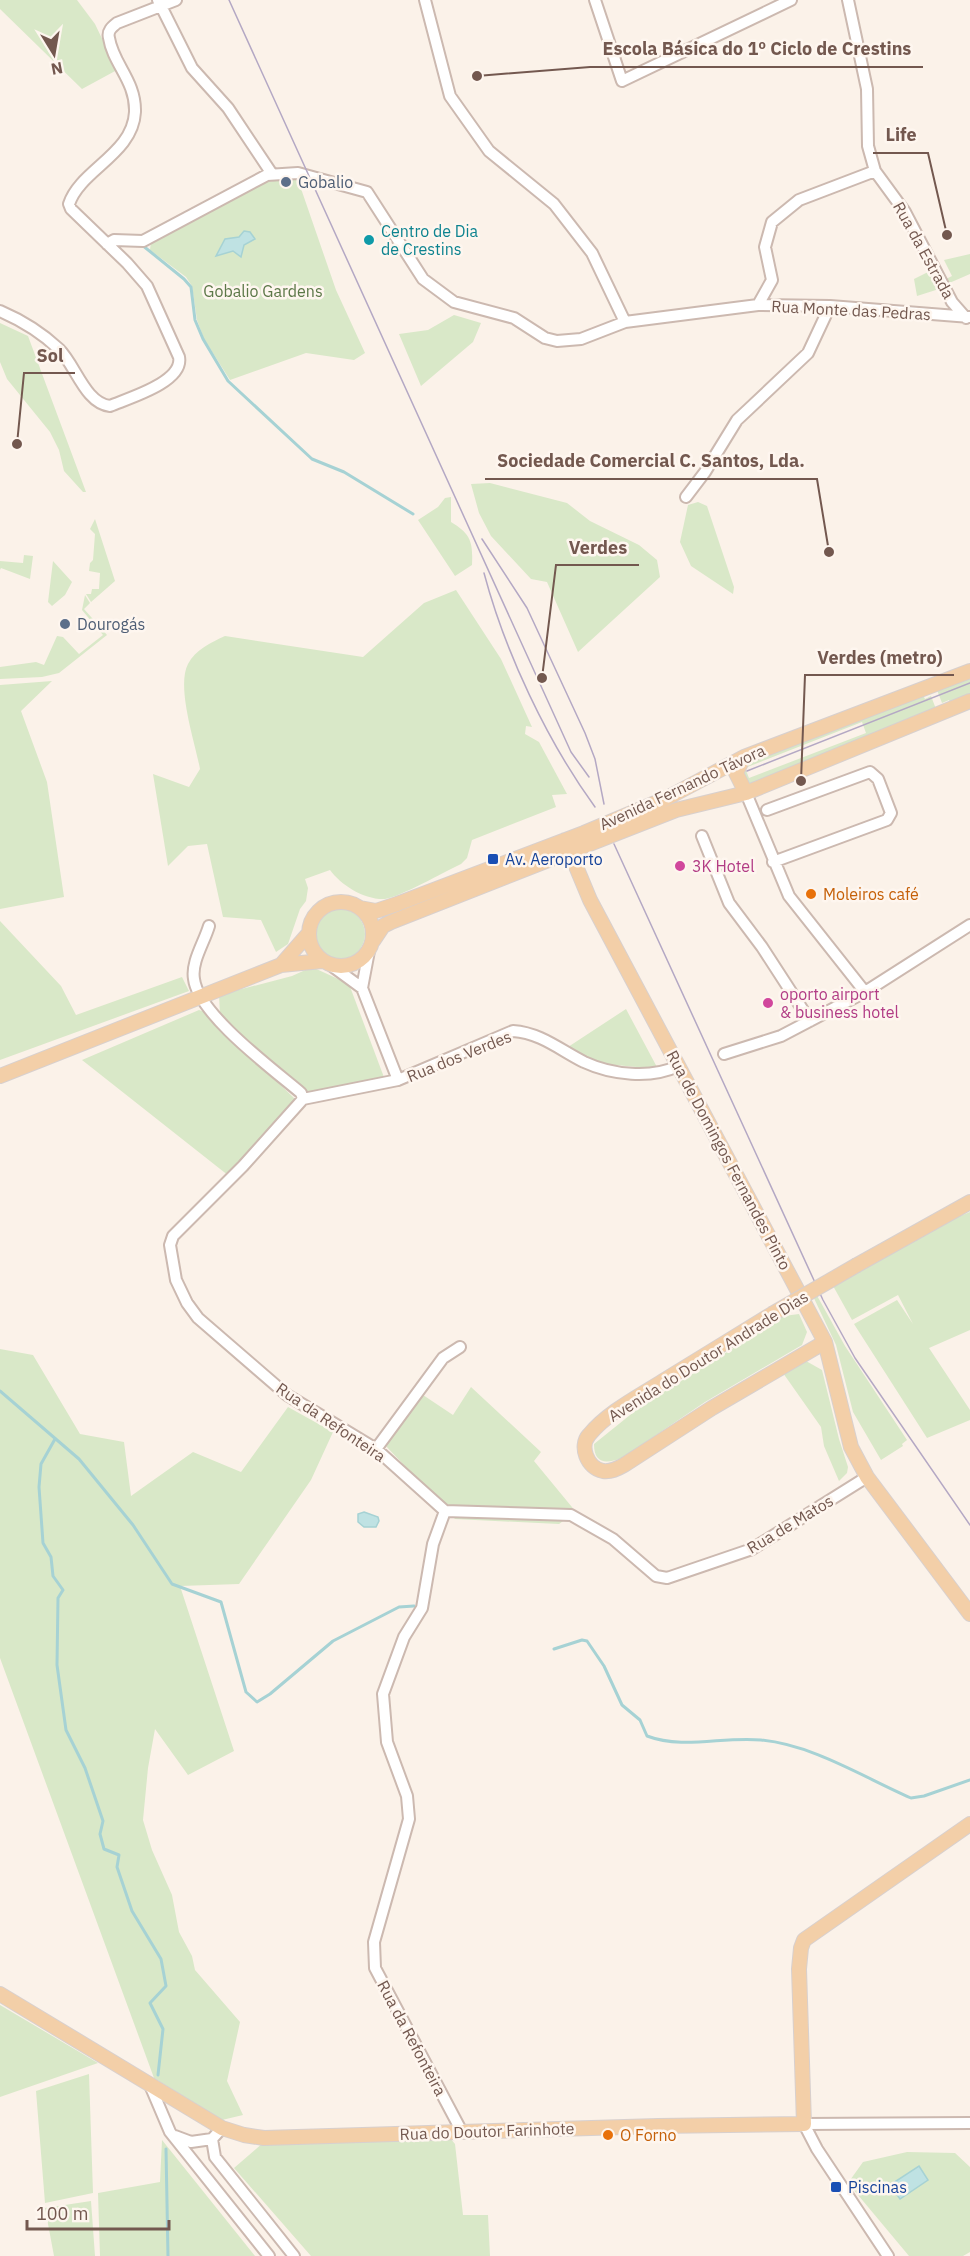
<svg xmlns="http://www.w3.org/2000/svg" width="970" height="2256" font-family="'IBM Plex Sans',sans-serif">
	<style>
		.green { fill: #d9e8c8; fill-rule: evenodd }
		.water { fill: #bfe2e3; stroke: #a6d2d4; stroke-width: 1.5 }
		.lines { fill: none; stroke-linecap: round; stroke-linejoin: round }
		.stream { stroke: #a6d2d4; stroke-width: 3 }
		.minor-casing { stroke: #ccb9b0; stroke-width: 14 }
		.major-casing { stroke: #d8d0ce; stroke-width: 16 }
		.minor { stroke: #fff; stroke-width: 10 }
		.major { stroke: #f3cfa8; stroke-width: 14 }
		.tram { stroke: #b4a8c4; stroke-width: 1.5 }
		.major-bridge-casing { stroke: #d8d0ce; stroke-width: 16; stroke-linecap: butt }
		.major-bridge { stroke: #f3cfa8; stroke-width: 14 }
		.service-dot { fill: #5c6f8a; stroke: #fef6ef; stroke-width: 2 }
		.culture-dot { fill: #0f9aa8; stroke: #fef6ef; stroke-width: 2 }
		.transit-dot { fill: #1a4fb4; stroke: #fef6ef; stroke-width: 2 }
		.hotel-dot { fill: #d1479c; stroke: #fef6ef; stroke-width: 2 }
		.food-dot { fill: #e8710a; stroke: #fef6ef; stroke-width: 2 }
		.labels { text-anchor: middle; dominant-baseline: central; stroke-width: 5; stroke-linejoin: round; paint-order: stroke }
		.service-label { font-size: 16px; fill: #4e5e75; stroke: #fef6ef; text-anchor: start }
		.culture-label { font-size: 16px; fill: #0d838f; stroke: #fef6ef; text-anchor: start }
		.street-label { font-size: 16px; fill: #73584f; stroke: #fef6ef }
		.park-label { font-size: 16px; fill: #5c7848; stroke: #fef6ef }
		.transit-label { font-size: 16px; fill: #164399; stroke: #fef6ef; text-anchor: start }
		.hotel-label { font-size: 16px; fill: #b23c85; stroke: #fef6ef; text-anchor: start }
		.food-label { font-size: 16px; fill: #c56008; stroke: #fef6ef; text-anchor: start }
		.leader { fill: none; stroke: #73584f; stroke-width: 2 }
		.callout-dot { fill: #73584f; stroke: #fef6ef; stroke-width: 2 }
		.callout-label { font-size: 18px; text-anchor: middle; font-weight: bold; fill: #73584f; stroke: #fef6ef; stroke-width: 5; stroke-linejoin: round; paint-order: stroke }
	</style>
	<rect width="100%" height="100%" fill="#fbf2e9"/>
	<path class="green" d="M 0,0 L 77,0 L 95,24 L 117,70 L 82,89 L 0,9 Z
		M 297,177 L 336,290 L 365,353 L 354,360 L 306,353 L 230,380 L 204,339 L 197,320 L 192,286 L 186,277 L 150,250 L 151,241 L 262,183 Z
		M 970,254 L 970,274 L 947,284 L 944,280 L 952,276 L 944,260 Z
		M 930,271 L 939,289 L 917,296 L 914,279 Z
		M 454,315 L 481,323 L 473,342 L 421,386 L 399,334 L 428,330 Z
		M 0,323 L 28,336 L 86,492 L 83,492 L 64,471 L 59,450 L 50,432 L 7,379 L 0,362 Z
		M 490,483 L 567,503 L 590,521 L 639,545 L 657,560 L 660,577 L 578,652 L 547,582 L 531,579 L 491,536 L 479,513 L 471,484 Z
		M 451,497 L 451,522 C 471,534 473,542 472,565 L 455,576 L 418,520 L 438,507 L 445,498 Z
		M 698,502 L 707,506 L 734,587 L 733,594 L 691,566 L 680,542 L 688,505 Z
		M 95,519 L 115,581 L 91,602 L 86,594 L 91,594 L 92,589 L 99,589 L 100,573 L 89,571 L 90,563 L 93,560 L 95,534 L 90,529 Z
		M 24,555 L 33,556 L 30,579 L 1,568 L 0,570 L 0,561 L 23,563 Z
		M 53,561 L 72,582 L 65,595 L 52,606 L 48,602 Z
		M 456,590 L 501,659 L 532,727 L 526,726 L 525,734 L 539,742 L 567,794 L 552,795 L 556,807 L 472,840 L 467,858 L 461,864 C 444,872 400,897 385,899 C 364,900 341,885 330,870 L 305,879 L 308,888 L 306,901 L 300,909 L 288,944 L 276,952 L 261,920 L 223,917 L 207,844 L 188,846 L 168,866 L 153,774 L 189,787 L 200,769 C 195,742 176,687 188,664 C 195,650 212,642 225,636 L 363,657 L 424,603 Z
		M 85,595 L 90,603 L 84,609 L 107,635 L 59,673 L 42,677 L 0,679 L 0,667 L 36,662 L 44,665 L 57,636 L 63,637 L 79,654 L 103,635 L 82,610 Z
		M 970,677 L 970,696 L 951,704 L 949,700 L 942,703 L 937,690 Z
		M 52,681 L 21,711 L 47,782 L 64,897 L 0,909 L 0,685 Z
		M 923,695 L 925,699 L 931,696 L 936,709 L 753,784 L 747,783 L 741,769 L 744,763 ZM 862,722 L 866,733 L 749,778 L 745,768 Z
		M315 934a25 25 0 1 1 50 0a25 25 0 1 1-50 0Z
		M 0,921 L 61,986 L 76,1015 L 182,977 L 189,991 L 0,1060 Z
		M 312,967 L 349,984 L 385,1080 L 308,1097 L 220,1014 L 219,995 L 292,976 Z
		M 626,1009 L 658,1069 L 594,1063 L 568,1047 Z
		M 199,1010 L 205,1012 L 295,1099 L 229,1176 L 82,1060 Z
		M 970,1212 L 970,1330 L 929,1348 L 970,1410 L 970,1420 L 927,1438 L 854,1324 L 897,1300 L 913,1324 L 898,1295 L 852,1320 L 832,1284 L 936,1226 Z
		M 815,1292 L 845,1346 L 907,1440 L 902,1444 L 903,1446 L 881,1460 L 853,1412 L 836,1345 L 812,1294 Z
		M 799,1314 L 807,1332 L 802,1345 L 705,1402 L 622,1458 C 606,1464 594,1464 594,1444 L 640,1407 L 784,1316 Z
		M 0,1349 L 33,1355 L 80,1434 L 124,1442 L 131,1496 L 193,1452 L 241,1472 L 288,1407 L 333,1432 L 311,1480 L 239,1584 L 180,1586 L 234,1751 L 188,1775 L 155,1729 L 148,1768 L 143,1820 L 152,1850 L 172,1895 L 179,1932 L 192,1956 L 195,1970 L 240,2022 L 227,2081 L 243,2115 L 222,2120 L 154,2078 L 0,1658 Z
		M 806,1361 L 822,1370 L 839,1439 L 848,1467 L 847,1473 L 839,1481 L 824,1446 L 821,1427 L 783,1373 Z
		M 471,1387 L 541,1452 L 534,1461 L 576,1512 L 559,1524 L 455,1519 L 384,1444 L 423,1395 L 453,1415 Z
		M 0,2005 L 98,2063 L 0,2097 Z
		M 89,2074 L 93,2193 L 45,2203 L 36,2091 Z
		M 450,2138 L 455,2144 L 463,2215 L 488,2215 L 490,2256 L 311,2256 L 234,2168 L 264,2142 Z
		M 162,2140 L 255,2256 L 100,2256 L 98,2193 L 160,2182 Z
		M 907,2152 L 955,2153 L 970,2167 L 970,2252 L 963,2256 L 909,2256 L 848,2183 L 863,2162 Z
		M 91,2201 L 95,2256 L 54,2256 L 45,2208 Z"/>
	<path class="water" d="M 244,231 L 250,232 L 255,239 L 244,245 L 241,257 L 233,251 L 216,256 L 225,239 L 239,237 Z
		M 364,1512 L 378,1517 L 379,1521 L 376,1527 L 364,1527 L 358,1522 L 358,1514 Z
		M 919,2166 L 928,2180 L 900,2199 L 890,2185 Z"/>
	<g class="lines">
		<path class="stream" d="M 142,245 L 184,279 L 191,287 L 195,320 L 203,339 L 228,381 L 312,459 L 344,472 L 413,514
			M 0,1391 L 79,1459 L 133,1525 L 172,1584 L 221,1602 L 246,1692 L 257,1702 L 270,1694 L 333,1641 L 399,1607 L 414,1606
			M 55,1439 L 41,1464 L 39,1487 L 43,1543 L 51,1557 L 53,1576 L 63,1590 L 58,1598 L 57,1665 L 66,1730 L 85,1768 L 103,1821 L 100,1834 L 104,1849 L 119,1855 L 117,1867 L 132,1911 L 161,1959 L 166,1986 L 150,2003 L 163,2029 L 158,2075
			M 554,1649 L 582,1640 L 587,1641 L 604,1666 L 622,1705 L 640,1720 L 647,1736 C 684,1750 723,1736 761,1740 C 813,1745 863,1777 911,1798 L 924,1796 L 970,1780
			M 166,2149 L 168,2256"/>
		<g class="minor-casing">
			<path id="minor" d="M 158,0 L 192,68 L 228,108 L 272,174
				M 425,0 L 450,96 L 489,151 L 554,204 L 592,253 L 625,322
				M 595,0 L 622,81 L 791,0
				M 848,0 L 867,89 L 868,146 L 875,171 L 905,212 L 952,302 L 966,318
				M 107,244 L 114,240 L 143,241 L 267,175 L 298,173 L 367,192 L 423,279 L 454,302 L 514,318 L 545,338 L 557,341 L 581,339 L 625,322 L 758,305 L 830,306 L 970,317
				M 758,305 L 772,280 L 765,247 L 772,222 L 799,200 L 875,171
				M 0,311 C 21,320 42,333 59,349 C 76,366 85,403 110,406 C 129,398 184,382 179,357 L 147,286 L 127,263 L 71,209 L 69,204 C 80,170 133,154 135,112 C 136,81 113,64 109,38 C 107,31 112,27 117,23 L 176,0
				M 686,497 L 705,472 L 737,420 L 808,353 L 830,306
				M 746,793 L 789,896 L 865,992
				M 767,810 L 870,772 L 878,779 L 891,813 L 887,820 L 773,862
				M 702,836 L 729,903 L 762,947 L 810,1021
				M 209,926 C 204,943 191,962 194,979 C 198,1014 274,1070 301,1093 L 303,1099
				M 332,966 L 362,988 L 398,1080
				M 362,988 L 369,951
				M 724,1054 L 781,1036 L 865,992 L 970,925
				M 303,1099 L 243,1166 L 173,1236 L 170,1245 L 176,1280 L 187,1303 L 198,1318 L 287,1395 L 376,1449 L 445,1511
				M 303,1099 L 398,1080 L 513,1031 C 541,1033 560,1050 584,1062 C 612,1075 651,1079 678,1066
				M 376,1449 L 443,1358 L 460,1347
				M 445,1511 L 433,1544 L 422,1608 L 404,1637 L 383,1694 L 387,1742 L 407,1796 L 409,1819 L 374,1942 L 375,1968 L 462,2132
				M 445,1511 L 571,1515 L 613,1539 L 656,1576 L 667,1578 L 752,1549 L 867,1477
				M 150,2085 L 170,2132 L 269,2256
				M 222,2128 L 212,2139 L 215,2157 L 294,2256
				M 175,2136 L 191,2142 L 212,2139
				M 888,2256 L 817,2149 L 804,2124 L 970,2123"/>
		</g>
		<g class="major-casing">
			<path id="major" d="M 744,757 L 736,773 L 746,793
				M 565,840 L 590,900 L 825,1342 L 851,1447 L 867,1477 L 970,1614
				M309 934a32 32 0 1 1 64 0a32 32 0 1 1-64 0Z
				M 360,908 L 376,911 L 397,904 L 584,833 L 665,799 L 744,757 L 970,671
				M 373,941 L 383,926 L 391,922 L 676,810 L 746,793 L 970,701
				M 281,965 L 309,933
				M 0,1076 L 281,965 L 322,961
				M 857,1265 L 970,1202
				M 772,1314 C 736,1336 699,1359 663,1381 C 638,1397 608,1412 589,1435 C 579,1446 587,1468 603,1471 C 611,1472 617,1469 624,1465 L 712,1408 L 825,1342
				M 0,1994 L 222,2128 L 244,2135 L 264,2138 L 658,2126 L 804,2124 L 799,1969 L 801,1948 L 804,1940 L 970,1824"/>
		</g>
		<use href="#minor" class="minor"/>
		<use href="#major" class="major"/>
		<path class="tram" d="M 229,0 L 571,752 L 589,777
			M 482,539 L 527,608 L 585,733 L 595,759 L 604,804
			M 484,573 C 505,652 547,741 595,807
			M 747,771 L 970,683
			M 614,844 L 823,1300 L 855,1358 L 970,1525"/>
		<g class="major-bridge-casing">
			<path id="major-bridge" d="M 772,1314 L 857,1265"/>
		</g>
		<use href="#major-bridge" class="major-bridge"/>
	</g>
	<g class="service-dot">
		<circle cx="286" cy="182" r="6"/>
		<circle cx="65" cy="624" r="6"/>
	</g>
	<circle class="culture-dot" cx="369" cy="240" r="6"/>
	<g class="transit-dot">
		<rect x="487" y="853" width="12" height="12" rx="3"/>
		<rect x="830" y="2181" width="12" height="12" rx="3"/>
	</g>
	<g class="hotel-dot">
		<circle cx="680" cy="866" r="6"/>
		<circle cx="768" cy="1003" r="6"/>
	</g>
	<g class="food-dot">
		<circle cx="811" cy="894" r="6"/>
		<circle cx="608" cy="2135" r="6"/>
	</g>
	<g class="labels">
		<g class="service-label">
			<text x="298" y="182">Gobalio</text>
			<text x="77" y="624">Dourogás</text>
		</g>
		<g class="culture-label">
			<text x="381" y="231">Centro de Dia<tspan x="381" dy="18">de Crestins</tspan></text>
		</g>
		<g class="street-label">
			<text transform="translate(924 250) rotate(61)">Rua da Estrada</text>
			<text transform="translate(851 310) rotate(3)">Rua Monte das Pedras</text>
			<text transform="translate(682 787) rotate(-25)">Avenida Fernando Távora</text>
			<text transform="translate(459 1056) rotate(-22)">Rua dos Verdes</text>
			<text transform="translate(729 1160) rotate(62)">Rua de Domingos Fernandes Pinto</text>
			<text transform="translate(708 1356) rotate(-32)">Avenida do Doutor Andrade Dias</text>
			<text transform="translate(331 1422) rotate(34)">Rua da Refonteira</text>
			<text transform="translate(790 1524) rotate(-31)">Rua de Matos</text>
			<text transform="translate(412 2038) rotate(62)">Rua da Refonteira</text>
			<text transform="translate(487 2131) rotate(-2)">Rua do Doutor Farinhote</text>
		</g>
		<g class="park-label">
			<text x="263" y="291">Gobalio Gardens</text>
		</g>
		<g class="transit-label">
			<text x="505" y="859">Av. Aeroporto</text>
			<text x="848" y="2187">Piscinas</text>
		</g>
		<g class="hotel-label">
			<text x="692" y="866">3K Hotel</text>
			<text x="780" y="994">oporto airport<tspan x="780" dy="18">&amp; business hotel</tspan></text>
		</g>
		<g class="food-label">
			<text x="823" y="894">Moleiros café</text>
			<text x="620" y="2135">O Forno</text>
		</g>
	</g>
	<path class="leader" d="M477 76L590 67H923M947 235L928 153H873M17 444L24 373H75M829 552L817 479H485M542 678L556 565H639M801 781L805 675H954"/>
	<g class="callout-dot">
		<circle cx="477" cy="76" r="6"/>
		<circle cx="947" cy="235" r="6"/>
		<circle cx="17" cy="444" r="6"/>
		<circle cx="829" cy="552" r="6"/>
		<circle cx="542" cy="678" r="6"/>
		<circle cx="801" cy="781" r="6"/>
	</g>
	<g class="callout-label">
		<text x="757" y="55">Escola Básica do 1º Ciclo de Crestins</text>
		<text x="901" y="141">Life</text>
		<text x="50" y="362">Sol</text>
		<text x="651" y="467">Sociedade Comercial C. Santos, Lda.</text>
		<text x="598" y="554">Verdes</text>
		<text x="880" y="664">Verdes (metro)</text>
	</g>
	<g transform="translate(54 54) rotate(169)" stroke="#fef6ef" stroke-width="4.5" paint-order="stroke">
	<path d="M0-4.5L10 22L0 15L-10 22Z" fill="#73584f"/>
	<text y="-9" font-size="16" font-weight="bold" text-anchor="middle" fill="#73584f">N</text>
	</g>
	<path d="M27 2220v9h142v-9" fill="none" stroke="#73584f" stroke-width="3"/>
	<text x="36" y="2220" font-size="18" fill="#73584f" stroke="#fef6ef" stroke-width="4.5" paint-order="stroke">100 m</text>
</svg>
